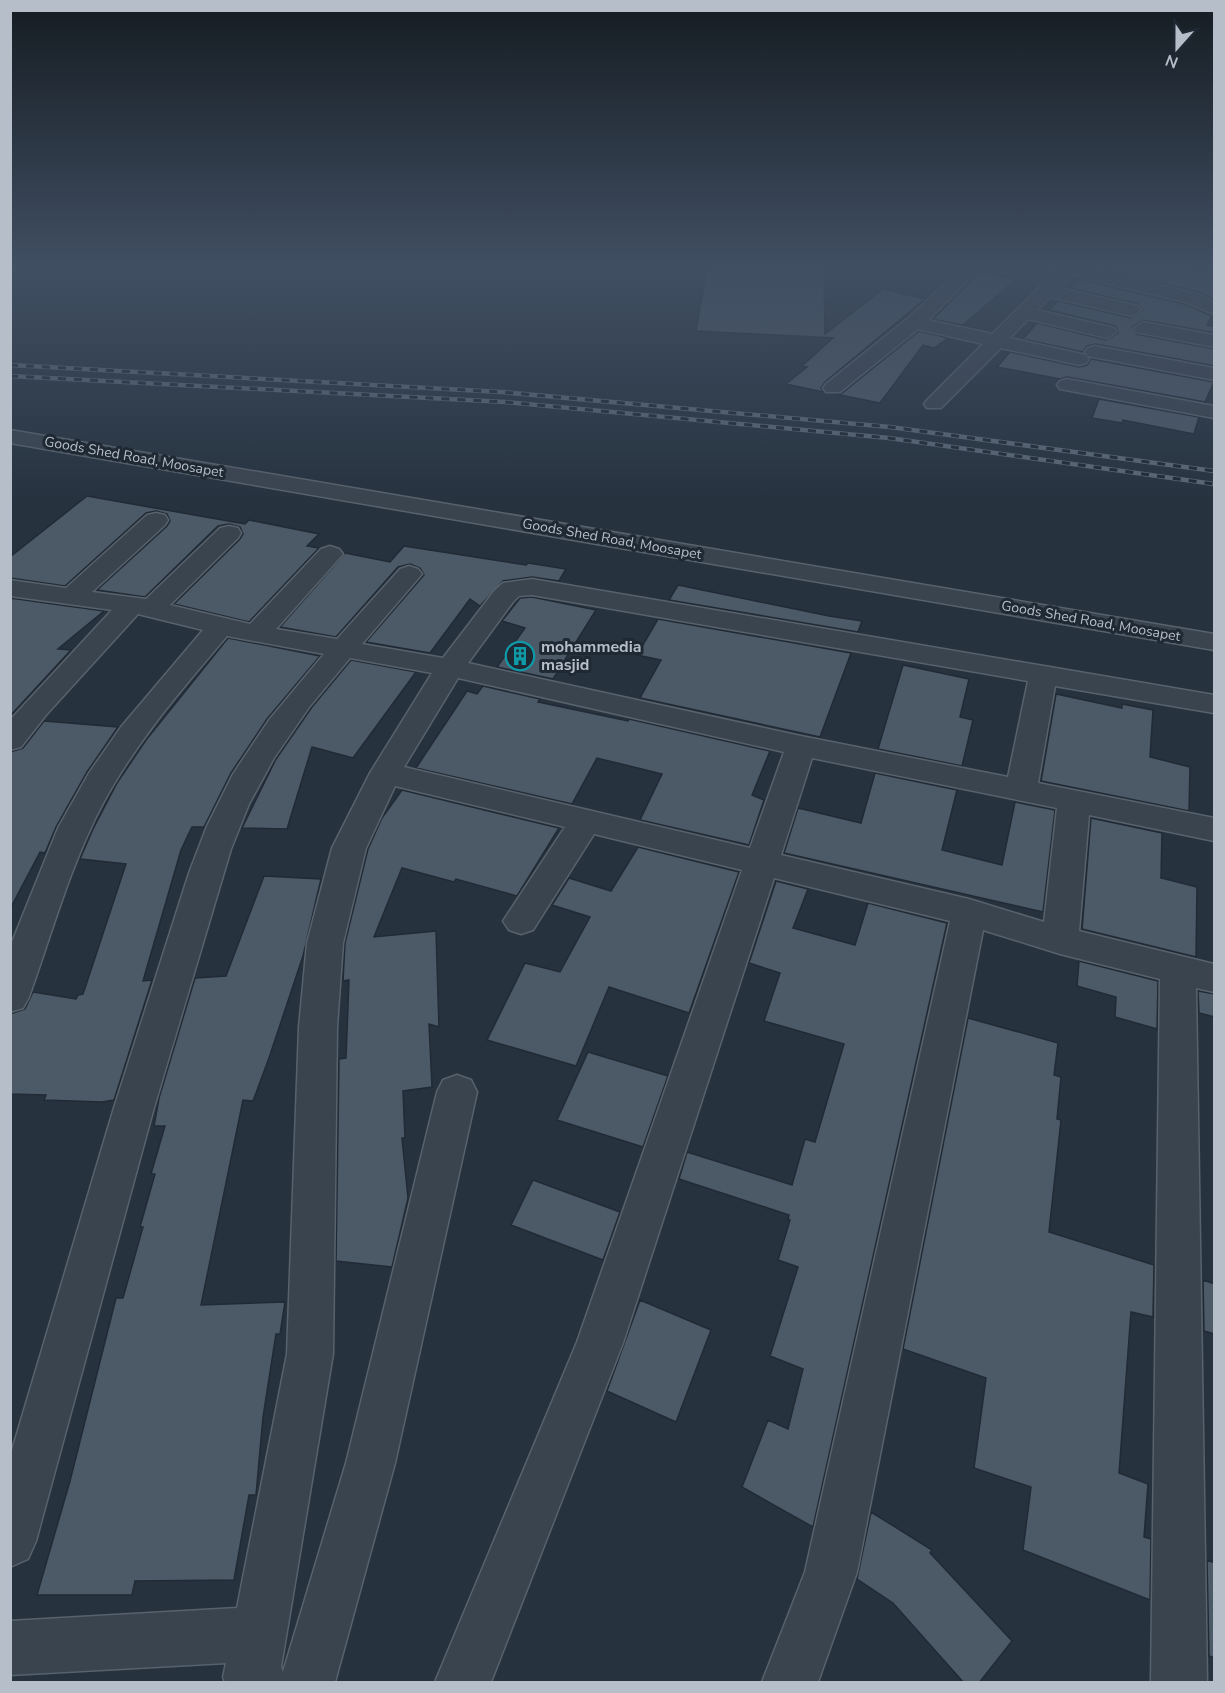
<svg xmlns="http://www.w3.org/2000/svg" width="1225" height="1693" font-family="'Nunito Sans',sans-serif">
	<style>
		.building { fill: #4c5967; stroke: #212b36; stroke-width: 1.5 }
		.lines { fill: none; stroke-linecap: round; stroke-linejoin: round }
		.minor-casing { stroke: #58626c; stroke-width: 3 }
		.minor { fill: #3a444f; fill-rule: evenodd }
		.rail-casing { stroke: #5c6875; stroke-width: 4.5 }
		.rail { stroke: #1f2934; stroke-width: 3; stroke-dasharray: 8; stroke-linecap: butt }
		.labels { text-anchor: middle; dominant-baseline: central; stroke-width: 6; stroke-linejoin: round; paint-order: stroke }
		.far-street-label { font-size: 14px; fill: #b6bfc9; stroke: #1f2934 }
		.poi-label { font-size: 16px; font-weight: bold; fill: #b6bfc9; stroke: #1f2934; text-anchor: start }
	</style>
	<rect width="100%" height="100%" fill="#26323e"/>
	<path class="building" d="M 707,267 L 824,267 L 825,334 L 883,289 L 925,299 L 825,382 L 821,388 L 823,392 L 786,384 L 807,367 L 802,366 L 833,338 L 696,331 Z
		M 1094,267 L 1185,267 L 1189,273 L 1215,278 L 1215,300 L 1198,292 Z
		M 980,272 L 1015,280 L 963,325 L 933,319 Z
		M 1078,279 L 1184,304 L 1212,316 L 1207,325 L 1215,327 L 1215,333 L 1143,320 L 1132,327 L 1136,334 L 1215,349 L 1215,366 L 1095,344 L 1087,346 L 1083,352 L 1023,339 L 1037,323 L 1106,340 L 1118,333 L 1115,326 L 1049,310 L 1058,301 L 1131,318 L 1143,310 L 1138,304 L 1070,288 Z
		M 919,331 L 948,338 L 934,348 L 923,345 L 880,403 L 835,394 L 841,394 Z
		M 1010,352 L 1079,367 L 1087,365 L 1091,359 L 1214,382 L 1205,402 L 1067,377 L 1060,379 L 997,367 Z
		M 1099,399 L 1199,417 L 1194,434 L 1123,420 L 1122,423 L 1092,418 Z
		M 87,496 L 245,524 L 249,520 L 319,534 L 307,546 L 319,548 L 249,622 L 174,604 L 240,539 L 243,534 L 240,527 L 229,524 L 218,526 L 145,597 L 97,590 L 167,526 L 170,521 L 167,514 L 156,511 L 146,513 L 65,586 L 10,578 L 10,557 Z
		M 404,546 L 526,565 L 528,563 L 566,569 L 559,581 L 532,577 L 503,581 L 480,606 L 470,599 L 430,653 L 366,642 L 424,575 L 420,568 L 410,564 L 398,567 L 336,637 L 280,627 L 345,553 L 390,562 Z
		M 678,585 L 829,616 L 862,621 L 858,632 L 669,600 Z
		M 532,597 L 596,610 L 553,679 L 497,667 L 525,628 L 502,621 L 520,598 Z
		M 10,598 L 104,611 L 58,649 L 71,650 L 10,716 Z
		M 658,619 L 851,653 L 820,737 L 640,698 L 661,660 L 637,655 Z
		M 228,638 L 320,656 L 267,719 L 231,773 L 204,827 L 192,827 L 181,850 L 143,981 L 152,980 L 114,1100 L 102,1102 L 44,1100 L 46,1095 L 10,1094 L 10,1014 L 25,1009 L 33,992 L 76,999 L 78,995 L 83,994 L 126,864 L 80,859 L 93,829 L 117,783 L 146,740 Z
		M 351,660 L 416,672 L 353,758 L 312,747 L 287,829 L 242,828 L 276,759 L 312,707 Z
		M 903,665 L 969,679 L 960,717 L 973,720 L 962,766 L 878,749 Z
		M 483,686 L 540,699 L 538,702 L 628,721 L 629,719 L 770,751 L 752,795 L 764,800 L 749,845 L 640,820 L 662,774 L 597,758 L 572,804 L 416,768 L 467,691 L 477,694 Z
		M 1056,694 L 1122,708 L 1122,704 L 1153,710 L 1150,757 L 1190,767 L 1189,811 L 1041,781 Z
		M 44,721 L 118,727 L 87,772 L 56,827 L 45,853 L 40,852 L 10,909 L 10,752 L 23,748 Z
		M 875,773 L 957,790 L 942,850 L 1002,865 L 1015,802 L 1055,810 L 1043,912 L 784,853 L 798,808 L 861,823 Z
		M 402,790 L 559,828 L 517,896 L 456,879 L 454,882 L 402,868 L 374,937 L 436,931 L 439,1027 L 429,1024 L 432,1087 L 403,1091 L 405,1138 L 402,1138 L 408,1198 L 392,1267 L 336,1261 L 339,1059 L 346,1058 L 349,980 L 343,981 L 345,943 L 368,849 L 382,818 Z
		M 1091,818 L 1162,833 L 1161,878 L 1197,887 L 1196,957 L 1082,929 Z
		M 638,847 L 739,872 L 689,1013 L 609,987 L 576,1066 L 487,1040 L 525,963 L 560,972 L 590,917 L 552,905 L 569,878 L 611,891 Z
		M 264,876 L 321,879 L 303,956 L 269,1058 L 253,1101 L 243,1100 L 201,1305 L 285,1302 L 280,1334 L 276,1334 L 263,1417 L 256,1495 L 249,1495 L 234,1580 L 135,1581 L 132,1595 L 37,1595 L 70,1481 L 116,1298 L 123,1298 L 143,1227 L 140,1227 L 155,1174 L 151,1174 L 165,1126 L 154,1126 L 159,1098 L 195,978 L 226,976 Z
		M 776,881 L 808,889 L 793,928 L 855,945 L 868,903 L 947,923 L 813,1527 L 742,1487 L 768,1420 L 788,1429 L 803,1369 L 770,1356 L 798,1267 L 778,1260 L 790,1220 L 788,1220 L 789,1215 L 679,1179 L 687,1152 L 792,1185 L 805,1139 L 815,1142 L 844,1044 L 764,1021 L 780,973 L 749,963 Z
		M 1079,961 L 1158,981 L 1157,1029 L 1115,1017 L 1116,997 L 1077,986 Z
		M 1198,991 L 1215,994 L 1215,1017 L 1199,1013 Z
		M 968,1018 L 1058,1043 L 1054,1075 L 1061,1077 L 1057,1119 L 1061,1120 L 1049,1232 L 1154,1265 L 1153,1317 L 1131,1312 L 1119,1473 L 1148,1484 L 1144,1537 L 1151,1539 L 1150,1600 L 1023,1550 L 1031,1487 L 974,1468 L 986,1378 L 903,1349 Z
		M 588,1052 L 668,1076 L 643,1147 L 557,1120 Z
		M 533,1180 L 620,1212 L 603,1260 L 511,1225 Z
		M 1203,1280 L 1215,1284 L 1215,1334 L 1204,1331 Z
		M 640,1300 L 711,1330 L 676,1422 L 607,1391 Z
		M 871,1512 L 932,1550 L 930,1553 L 1012,1641 L 979,1683 L 964,1683 L 893,1603 L 857,1579 Z
		M 1207,1560 L 1215,1563 L 1215,1658 L 1209,1656 Z"/>
	<g class="lines">
		<g class="minor-casing">
			<path id="minor" d="M 963,267 L 981,267 L 928,320 L 992,334 L 1055,272 L 1049,267 L 1082,267 L 1197,294 L 1214,302 L 1214,314 L 1185,302 L 1071,275 L 1059,288 L 1138,306 L 1141,310 L 1132,316 L 1050,297 L 1037,310 L 1114,328 L 1116,332 L 1107,338 L 1028,319 L 1010,338 L 1086,355 L 1089,359 L 1086,363 L 1079,365 L 1001,348 L 941,408 L 927,408 L 924,404 L 927,400 L 983,344 L 918,329 L 840,392 L 826,392 L 823,388 L 826,384 L 907,319 Z
				M 1187,267 L 1214,267 L 1214,276 L 1189,271 Z
				M 1143,322 L 1214,335 L 1214,347 L 1136,332 L 1134,328 Z
				M 1095,346 L 1214,368 L 1214,380 L 1088,356 L 1085,352 L 1088,348 Z
				M 1067,379 L 1214,406 L 1214,418 L 1060,389 L 1057,385 L 1060,381 Z
				M 10,430 L 1214,634 L 1214,650 L 10,443 Z
				M 156,513 L 165,515 L 168,520 L 165,525 L 92,592 L 146,599 L 220,528 L 229,526 L 238,528 L 241,533 L 238,538 L 170,605 L 250,624 L 321,549 L 330,546 L 339,549 L 343,554 L 276,629 L 337,639 L 400,569 L 409,566 L 418,569 L 422,574 L 362,644 L 443,658 L 495,590 L 503,583 L 532,579 L 1214,695 L 1214,713 L 1055,686 L 1038,783 L 1214,818 L 1214,841 L 1089,815 L 1079,931 L 1214,964 L 1214,992 L 1196,988 L 1207,1682 L 1151,1682 L 1160,979 L 1060,954 L 983,930 L 857,1572 L 818,1682 L 762,1682 L 805,1572 L 950,921 L 774,878 L 623,1343 L 491,1682 L 435,1682 L 577,1342 L 742,870 L 594,834 L 533,930 L 521,934 L 509,930 L 503,921 L 565,827 L 395,786 L 366,848 L 343,943 L 337,1027 L 333,1354 L 281,1667 L 283,1672 L 346,1463 L 437,1092 L 443,1080 L 457,1075 L 471,1080 L 477,1092 L 395,1463 L 335,1682 L 225,1682 L 223,1677 L 226,1663 L 10,1675 L 10,1621 L 237,1608 L 287,1354 L 299,1027 L 307,943 L 332,848 L 370,773 L 432,673 L 350,658 L 310,706 L 274,758 L 249,804 L 231,849 L 153,1111 L 36,1541 L 28,1559 L 10,1567 L 10,1457 L 113,1111 L 189,873 L 207,826 L 233,774 L 269,720 L 324,654 L 227,636 C 182,689 135,743 102,805 C 70,866 52,933 29,997 L 23,1008 L 10,1012 L 10,947 L 58,828 L 89,773 L 121,727 L 203,630 L 138,614 L 46,715 L 21,747 L 10,750 L 10,720 L 112,610 L 10,596 L 10,580 L 66,588 L 147,515 ZM 532,595 L 1028,681 L 1008,777 L 801,736 L 468,663 L 513,602 L 519,596 ZM 458,678 L 784,752 L 750,848 L 404,767 ZM 812,758 L 1057,808 L 1044,922 L 969,899 L 781,855 Z"/>
		</g>
		<use href="#minor" class="minor"/>
		<g class="rail-casing">
			<path id="rail" d="M 10,365 L 501,392 L 890,427 L 1214,471
				M 10,376 L 505,402 L 889,438 L 1214,484"/>
		</g>
		<use href="#rail" class="rail"/>
	</g>
	<linearGradient id="sky" x2="0" y2="1"><stop stop-color="#151c22"/><stop offset="0.53" stop-color="#414f63"/><stop offset="1" stop-color="#414f63" stop-opacity="0"/></linearGradient>
	<rect width="1225" height="505" fill="url(#sky)"/>
	<defs>
		<g id="building-ring" transform="scale(1.5)"><circle r="9.5" fill="#1f2934" stroke="#0f9aa8" stroke-width="1.5"/><path d="M-4-6H4V6H1V3H-1V6H-4ZM-2.5-4.3h1.7v1.8h-1.7ZM.8-4.3h1.7v1.8H.8ZM-2.5-1h1.7V.8h-1.7ZM.8-1h1.7V.8H.8Z" fill="#0f9aa8"/></g>
	</defs>
	<g fill-rule="evenodd">
		<use href="#building-ring" x="520" y="656"/>
	</g>
	<g class="labels">
		<g class="far-street-label">
			<text transform="translate(134 457) rotate(10)">Goods Shed Road, Moosapet</text>
			<text transform="translate(612 539) rotate(10)">Goods Shed Road, Moosapet</text>
			<text transform="translate(1091 621) rotate(10)">Goods Shed Road, Moosapet</text>
		</g>
		<g class="poi-label">
			<text x="541" y="647">mohammedia<tspan x="541" dy="18">masjid</tspan></text>
		</g>
	</g>
	<rect width="1225" height="1693" fill="none" stroke="#b6bfc9" stroke-width="24"/>
	<g transform="translate(1177 48) rotate(201)" stroke="#1f2934" stroke-width="4.5" paint-order="stroke">
	<path d="M0-4.5L10 22L0 15L-10 22Z" fill="#b6bfc9"/>
	<text y="-9" font-size="16" font-weight="bold" text-anchor="middle" fill="#b6bfc9">N</text>
	</g>
</svg>
